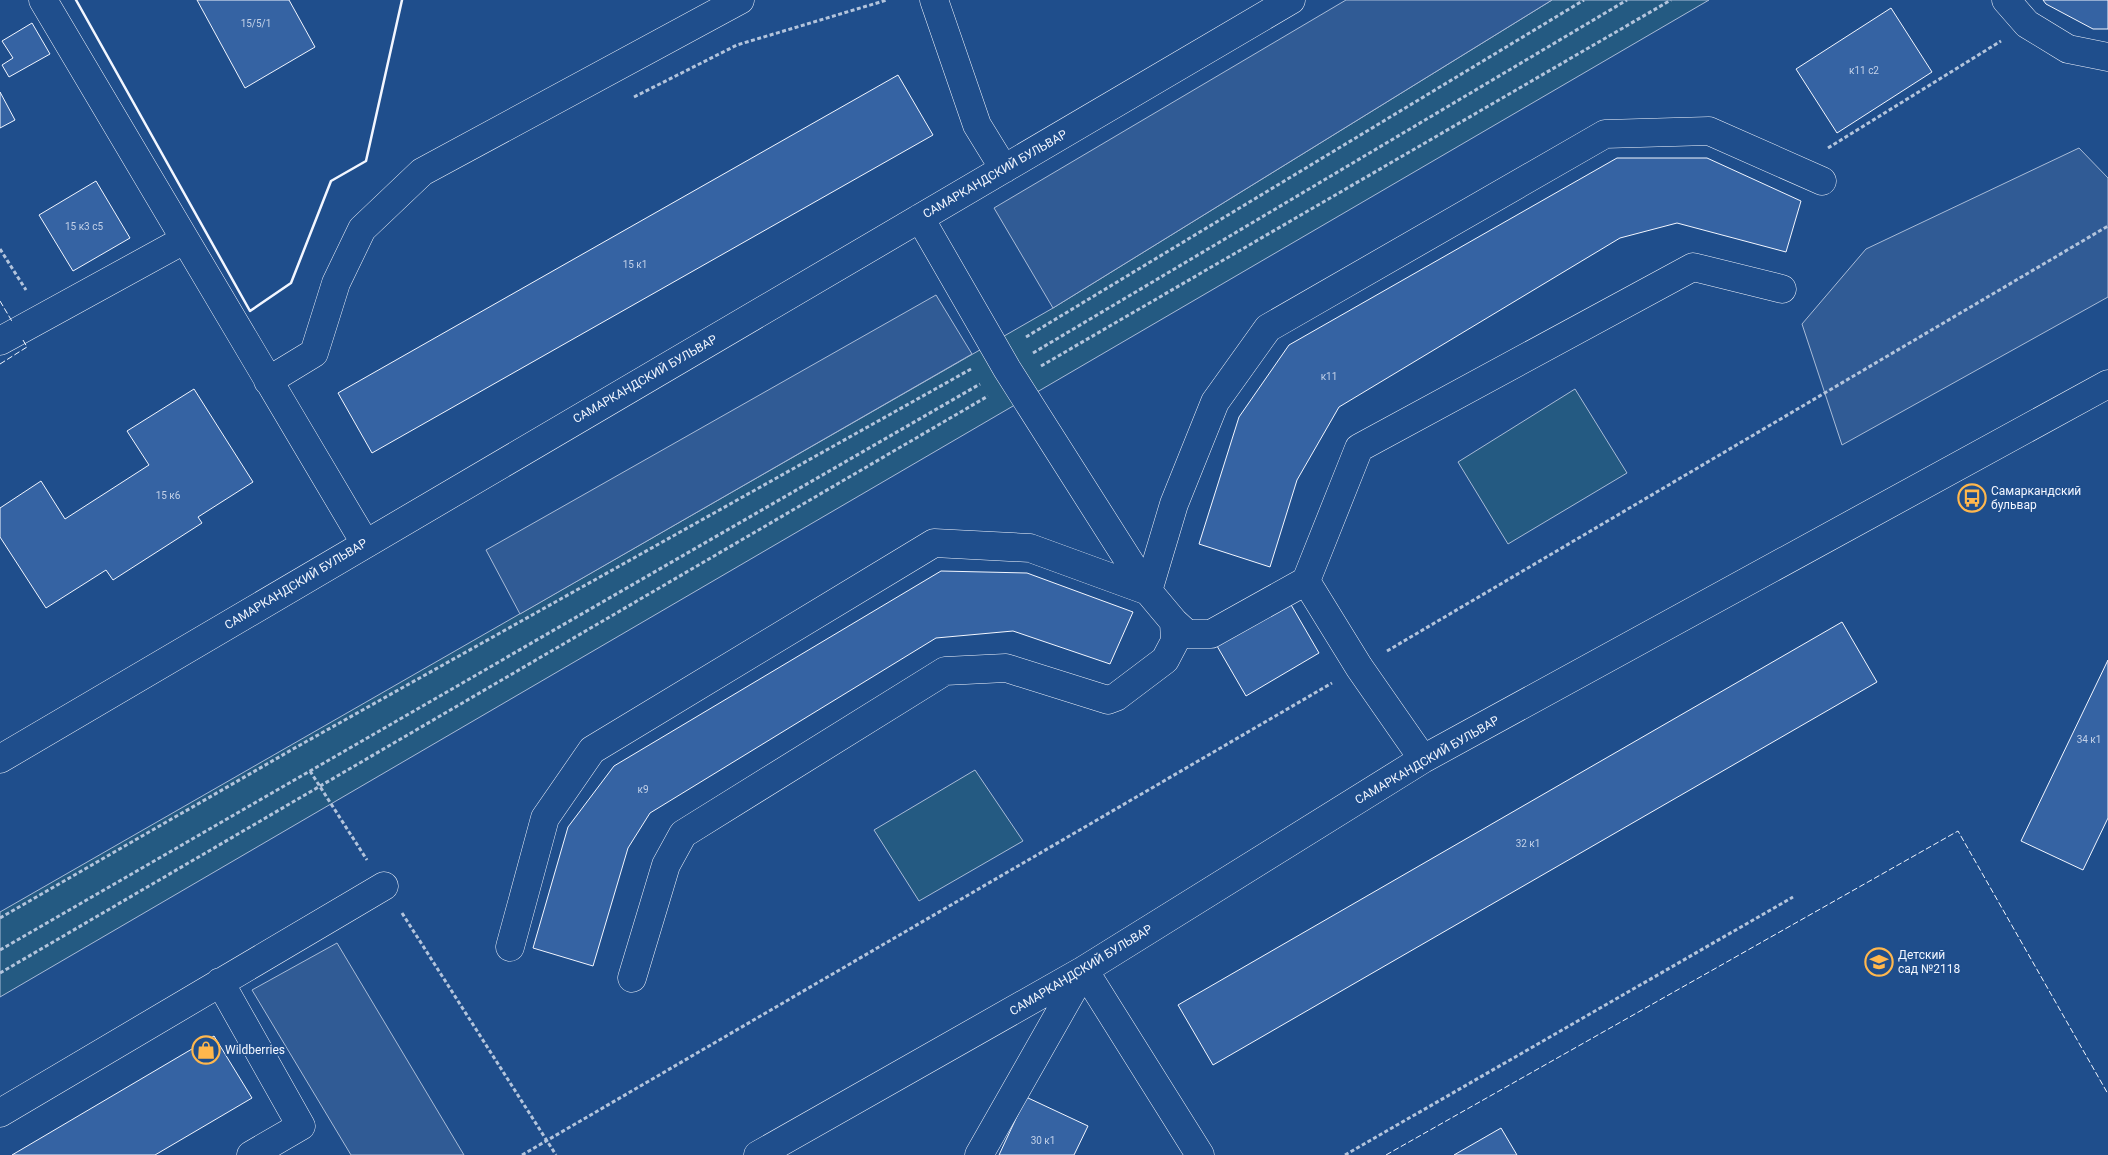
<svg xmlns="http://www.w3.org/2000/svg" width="2108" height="1155" font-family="Roboto,sans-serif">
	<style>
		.green { fill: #245a82; stroke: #a8bbd7 }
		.parking { fill: #305b95; stroke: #a8bbd7 }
		.building { fill: #3563a3; stroke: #f2f6ff }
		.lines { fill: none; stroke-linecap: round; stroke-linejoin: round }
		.minor-casing { stroke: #f2f6ff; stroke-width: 29 }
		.path { stroke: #b3c4dc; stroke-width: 3; stroke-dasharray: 4 2.5; stroke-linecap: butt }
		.minor { stroke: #1f4e8c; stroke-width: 28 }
		.fence { stroke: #f2f6ff; stroke-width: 1; stroke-dasharray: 6 2.5; stroke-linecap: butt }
		.wall { stroke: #f2f6ff; stroke-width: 2.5 }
		.labels { text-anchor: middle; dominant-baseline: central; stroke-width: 4; stroke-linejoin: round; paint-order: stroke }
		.number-label { font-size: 10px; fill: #c3d1e8 }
		.street-label { font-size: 12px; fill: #f2f6ff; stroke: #1f4e8c }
		.poi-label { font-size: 12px; fill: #f2f6ff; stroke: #1f4e8c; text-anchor: start }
	</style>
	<rect width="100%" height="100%" fill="#1f4e8c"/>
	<path class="green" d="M 1552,0 L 1709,0 L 0,997 L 0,912 L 1053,308 Z
		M 1575,389 L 1627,473 L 1508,544 L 1458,462 Z
		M 975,770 L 1023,841 L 919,901 L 874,830 Z"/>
	<path class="parking" d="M 1346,0 L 1552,0 L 1053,308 L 994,208 Z
		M 2079,148 L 2108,178 L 2108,297 L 1842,445 L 1802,324 L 1866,249 Z
		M 936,295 L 972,354 L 520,614 L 486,550 Z
		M 337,943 L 464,1155 L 351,1155 L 252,990 Z"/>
	<path class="building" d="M 197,0 L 289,0 L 315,47 L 245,88 Z
		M 2043,0 L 2108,0 L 2108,29 L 2093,29 L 2046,4 Z
		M 1891,8 L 1932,72 L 1837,133 L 1796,69 Z
		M 32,23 L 50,54 L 9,77 L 2,65 L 13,58 L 2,41 Z
		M 898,75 L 933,135 L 372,453 L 338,393 Z
		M 0,92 L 15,120 L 0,128 Z
		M 1617,158 L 1707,158 L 1801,201 L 1786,252 L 1677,223 L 1620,238 L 1339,407 L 1297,480 L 1270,567 L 1199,544 L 1239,417 L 1289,345 Z
		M 96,181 L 130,238 L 73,271 L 39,215 Z
		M 194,389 L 253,482 L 198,517 L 202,523 L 113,580 L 106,570 L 46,608 L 0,537 L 0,508 L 41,481 L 65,519 L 149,465 L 127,431 Z
		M 941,571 L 1027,573 L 1133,612 L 1110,664 L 1013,631 L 936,638 L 650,813 L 628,848 L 593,966 L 533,948 L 568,827 L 614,766 Z
		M 1290,603 L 1319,653 L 1246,696 L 1217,646 Z
		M 1842,622 L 1877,682 L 1213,1065 L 1178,1005 Z
		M 2108,660 L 2108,818 L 2083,870 L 2021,841 Z
		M 214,1036 L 252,1098 L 155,1155 L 12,1155 Z
		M 1026,1097 L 1088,1126 L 1074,1155 L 999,1155 Z
		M 1501,1128 L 1517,1155 L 1454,1155 Z"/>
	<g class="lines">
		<g class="minor-casing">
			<path id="minor" d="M 43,0 L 365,543
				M 934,0 L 977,125 L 1004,169
				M 2006,0 L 2027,24 L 2068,49 L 2108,57
				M 920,218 L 1007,369 L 1148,591 L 1174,622 L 1187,634 L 1211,634 L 1306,581 L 1359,448 L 1693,267 L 1782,289
				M 0,341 L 184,240
				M 268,381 L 314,353 L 336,283 L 362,229 L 422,172 L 740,0
				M 1306,581 L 1359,667 L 1423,759
				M 0,759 L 1291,0
				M 510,947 L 545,818 L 592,750 L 934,543 L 1030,548 L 1148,591 L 1174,504 L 1215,402 L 1268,328 L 1605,134 L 1709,131 L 1822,181
				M 632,978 L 666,865 L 683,834 L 945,671 L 1006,668 L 1108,700 L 1116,697 L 1165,660 L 1175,641 L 1174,622
				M 220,982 L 301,1126 L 251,1155
				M 0,1113 L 384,886
				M 758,1155 L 1084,970 L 1423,759 L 2108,384
				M 979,1155 L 1084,970 L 1200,1155"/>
		</g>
		<path class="path" d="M 634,97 L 737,45 L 887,0
			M 1828,148 L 2001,41
			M 0,249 L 26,290
			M 1026,337 L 1584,0
			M 1033,353 L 1627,0
			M 1041,366 L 1671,0
			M 1387,651 L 2108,226
			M 310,771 L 367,860
			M 402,913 L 556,1155
			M 0,918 L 293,749 L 971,369
			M 0,950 L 980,384
			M 0,973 L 988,396
			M 522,1155 L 1332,683
			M 1345,1155 L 1793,897"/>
		<use href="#minor" class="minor"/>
		<path class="fence" d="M 0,301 L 13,323
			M 0,364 L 27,347 L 23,340
			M 1386,1155 L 1958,831 L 2108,1094"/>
		<path class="wall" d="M 76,0 L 250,311 L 291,283 L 331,181 L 366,161 L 402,0"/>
	</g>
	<defs>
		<g id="bus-ring" transform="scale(1.4375)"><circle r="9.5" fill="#1f4e8c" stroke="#ffb74d" stroke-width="1.5"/><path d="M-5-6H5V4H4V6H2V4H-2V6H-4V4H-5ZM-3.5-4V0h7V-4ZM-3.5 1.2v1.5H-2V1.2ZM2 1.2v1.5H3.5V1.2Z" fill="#ffb74d"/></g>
		<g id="school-ring" transform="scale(1.4375)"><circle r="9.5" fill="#1f4e8c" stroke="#ffb74d" stroke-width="1.5"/><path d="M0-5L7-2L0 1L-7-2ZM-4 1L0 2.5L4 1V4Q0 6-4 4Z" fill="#ffb74d"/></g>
		<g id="shop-ring" transform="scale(1.4375)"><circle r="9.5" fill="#1f4e8c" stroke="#ffb74d" stroke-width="1.5"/><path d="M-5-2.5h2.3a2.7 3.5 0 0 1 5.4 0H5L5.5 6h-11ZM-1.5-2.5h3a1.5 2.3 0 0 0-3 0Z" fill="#ffb74d"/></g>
	</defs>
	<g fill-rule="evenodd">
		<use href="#bus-ring" x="1972" y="498"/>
		<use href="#school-ring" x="1879" y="962"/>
		<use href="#shop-ring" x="206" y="1050"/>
	</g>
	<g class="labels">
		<g class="number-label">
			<text x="256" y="23">15/5/1</text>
			<text x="1864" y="70">к11 с2</text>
			<text x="84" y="226">15 к3 с5</text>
			<text x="635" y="264">15 к1</text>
			<text x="1329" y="376">к11</text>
			<text x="168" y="495">15 к6</text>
			<text x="2089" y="739">34 к1</text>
			<text x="643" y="789">к9</text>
			<text x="1528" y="843">32 к1</text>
			<text x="1043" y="1140">30 к1</text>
		</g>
		<g class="street-label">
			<text transform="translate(995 174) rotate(-30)">САМАРКАНДСКИЙ БУЛЬВАР</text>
			<text transform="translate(645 379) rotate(-30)">САМАРКАНДСКИЙ БУЛЬВАР</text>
			<text transform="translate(296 584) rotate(-31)">САМАРКАНДСКИЙ БУЛЬВАР</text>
			<text transform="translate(1427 760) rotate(-30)">САМАРКАНДСКИЙ БУЛЬВАР</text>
			<text transform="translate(1081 970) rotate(-31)">САМАРКАНДСКИЙ БУЛЬВАР</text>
		</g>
		<g class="poi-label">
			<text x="1991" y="491">Самаркандский<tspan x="1991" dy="14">бульвар</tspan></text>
			<text x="1898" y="955">Детский<tspan x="1898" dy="14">сад №2118</tspan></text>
			<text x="225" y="1050">Wildberries</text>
		</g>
	</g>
</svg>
